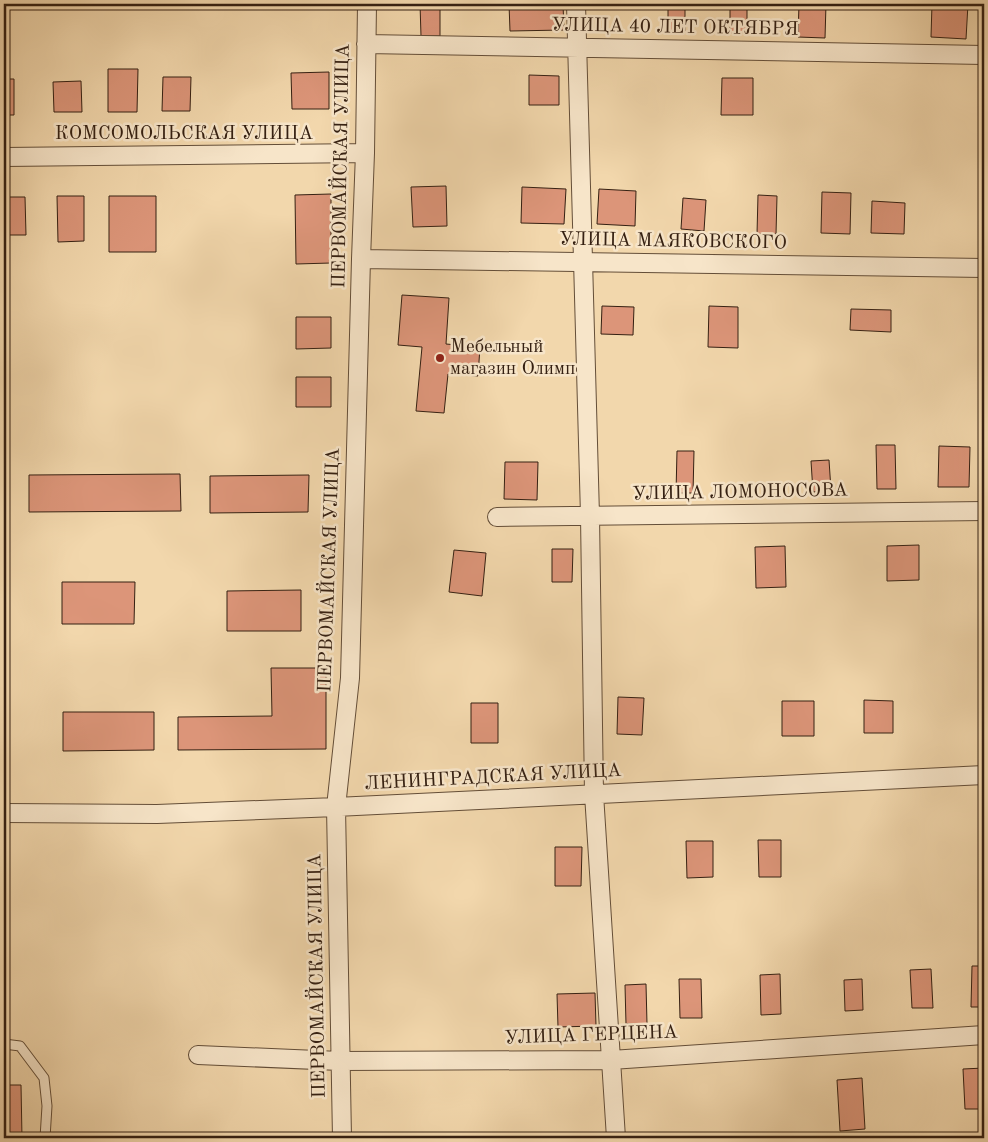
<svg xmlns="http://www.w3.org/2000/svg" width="988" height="1142" font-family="'Old Standard TT',serif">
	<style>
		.building { fill: #dc9579; stroke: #352012 }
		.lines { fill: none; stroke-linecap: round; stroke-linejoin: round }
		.service-casing { stroke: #644e38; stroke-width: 11 }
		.minor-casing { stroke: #644e38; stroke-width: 20 }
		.service { stroke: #f7e5c9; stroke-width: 9 }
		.minor { stroke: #f7e5c9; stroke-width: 18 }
		.poi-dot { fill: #8f2418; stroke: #f7e5c9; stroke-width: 2 }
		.labels { text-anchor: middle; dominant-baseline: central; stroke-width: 5; stroke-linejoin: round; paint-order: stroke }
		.street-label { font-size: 19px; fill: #352012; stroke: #f7e5c9 }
		.poi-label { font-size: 19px; fill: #352012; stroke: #f7e5c9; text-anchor: start }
	</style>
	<rect width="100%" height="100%" fill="#f2d7ac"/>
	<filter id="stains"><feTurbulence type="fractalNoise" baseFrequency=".004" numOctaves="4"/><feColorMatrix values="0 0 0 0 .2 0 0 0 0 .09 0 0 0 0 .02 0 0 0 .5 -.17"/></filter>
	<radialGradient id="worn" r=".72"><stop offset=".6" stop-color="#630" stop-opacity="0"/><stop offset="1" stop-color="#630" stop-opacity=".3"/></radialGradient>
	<path class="building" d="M 420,4 L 440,4 L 440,36 L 421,36 Z
		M 509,4 L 563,4 L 564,30 L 510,31 Z
		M 668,4 L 685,4 L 685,31 L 668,31 Z
		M 730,4 L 747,4 L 747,33 L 730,33 Z
		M 799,4 L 826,4 L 825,38 L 798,37 Z
		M 932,4 L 968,4 L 966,39 L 931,37 Z
		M 108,69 L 138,69 L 137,112 L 108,112 Z
		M 329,72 L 329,109 L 292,109 L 291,73 Z
		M 529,75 L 559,76 L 559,105 L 529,105 Z
		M 163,77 L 191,77 L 190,111 L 162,111 Z
		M 722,78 L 753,78 L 753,115 L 721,115 Z
		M 4,79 L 14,79 L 14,115 L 4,115 Z
		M 81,81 L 82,112 L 54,112 L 53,82 Z
		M 446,186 L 447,226 L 413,227 L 411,187 Z
		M 522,187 L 566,189 L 564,224 L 521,223 Z
		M 599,189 L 636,191 L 635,226 L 597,224 Z
		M 822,192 L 851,193 L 850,234 L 821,233 Z
		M 331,194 L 331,263 L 296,264 L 295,195 Z
		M 758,195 L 777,196 L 776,234 L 757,234 Z
		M 57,196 L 84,196 L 84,241 L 58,242 Z
		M 109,196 L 156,196 L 156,252 L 109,252 Z
		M 4,197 L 25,197 L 26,235 L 4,235 Z
		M 683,198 L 706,200 L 704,231 L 681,229 Z
		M 872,201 L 905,203 L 904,234 L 871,233 Z
		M 402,295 L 449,298 L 446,344 L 480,347 L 478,376 L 448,374 L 444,413 L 416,411 L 422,347 L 398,345 Z
		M 602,306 L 634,307 L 633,335 L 601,334 Z
		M 709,306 L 738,307 L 738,348 L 708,347 Z
		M 851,309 L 891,310 L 891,332 L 850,330 Z
		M 296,317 L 331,317 L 331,348 L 296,349 Z
		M 296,377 L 331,377 L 331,407 L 296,407 Z
		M 876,445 L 895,445 L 896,489 L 877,489 Z
		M 939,446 L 970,447 L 969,487 L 938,487 Z
		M 677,451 L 694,451 L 693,493 L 676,493 Z
		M 829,460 L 831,490 L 813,492 L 811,461 Z
		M 505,462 L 538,462 L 537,500 L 504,499 Z
		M 180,474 L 181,511 L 29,512 L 29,475 Z
		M 309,475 L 308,512 L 210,513 L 210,476 Z
		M 919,545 L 919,580 L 887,581 L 887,546 Z
		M 785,546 L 786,587 L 756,588 L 755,547 Z
		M 552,549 L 573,549 L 572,582 L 552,582 Z
		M 454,550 L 486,553 L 482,596 L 449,592 Z
		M 62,582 L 135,582 L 134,624 L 62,624 Z
		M 301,590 L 301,631 L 227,631 L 227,591 Z
		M 271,668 L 326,668 L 326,749 L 178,750 L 178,717 L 272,716 Z
		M 618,697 L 644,698 L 642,735 L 617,734 Z
		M 864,700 L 893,701 L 893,733 L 864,733 Z
		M 782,701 L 814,701 L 814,736 L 782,736 Z
		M 471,703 L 498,703 L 498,743 L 471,743 Z
		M 63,712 L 154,712 L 154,750 L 63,751 Z
		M 758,840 L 781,840 L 781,877 L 759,877 Z
		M 686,841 L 713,841 L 713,877 L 687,878 Z
		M 555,847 L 582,847 L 581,886 L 555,886 Z
		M 972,966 L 984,966 L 984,1007 L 971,1007 Z
		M 931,969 L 933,1008 L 912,1008 L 910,970 Z
		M 780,974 L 781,1014 L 761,1015 L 760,975 Z
		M 679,979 L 701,979 L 702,1018 L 680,1018 Z
		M 862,979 L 863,1010 L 845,1011 L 844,980 Z
		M 646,984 L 647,1024 L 626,1024 L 625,985 Z
		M 595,993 L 596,1026 L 558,1027 L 557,994 Z
		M 984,1068 L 984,1109 L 965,1109 L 963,1069 Z
		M 862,1078 L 865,1129 L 840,1131 L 837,1080 Z
		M 4,1085 L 21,1085 L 22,1138 L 4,1138 Z"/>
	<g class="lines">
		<g class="service-casing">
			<path id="service" d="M 4,1044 L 20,1046 L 44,1078 L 47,1106 L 45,1138"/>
		</g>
		<g class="minor-casing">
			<path id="minor" d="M 576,4 L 590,516 L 594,794 L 616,1138
				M 366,44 L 984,55
				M 4,157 L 365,153
				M 361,259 L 984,268
				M 497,517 L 984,511
				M 4,813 L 157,814 L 336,807 L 984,775
				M 198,1055 L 340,1061 L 611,1060 L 984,1035
				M 342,1138 L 336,807 L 350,678 L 361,259 L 365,153 L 367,4"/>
		</g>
		<use href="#service" class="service"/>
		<use href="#minor" class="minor"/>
	</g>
	<circle class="poi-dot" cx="440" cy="358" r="5"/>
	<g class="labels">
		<g class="street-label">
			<text transform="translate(675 28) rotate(1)">УЛИЦА 40 ЛЕТ ОКТЯБРЯ</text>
			<text x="184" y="134">КОМСОМОЛЬСКАЯ УЛИЦА</text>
			<text transform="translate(342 166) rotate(-89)">ПЕРВОМАЙСКАЯ УЛИЦА</text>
			<text transform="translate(673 242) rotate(1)">УЛИЦА МАЯКОВСКОГО</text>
			<text transform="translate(740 493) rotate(-1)">УЛИЦА ЛОМОНОСОВА</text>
			<text transform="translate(330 570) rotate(-88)">ПЕРВОМАЙСКАЯ УЛИЦА</text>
			<text transform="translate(493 778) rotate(-3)">ЛЕНИНГРАДСКАЯ УЛИЦА</text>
			<text transform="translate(318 976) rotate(-91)">ПЕРВОМАЙСКАЯ УЛИЦА</text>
			<text transform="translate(591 1036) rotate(-2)">УЛИЦА ГЕРЦЕНА</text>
		</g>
		<g class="poi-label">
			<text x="450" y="347">Мебельный<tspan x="450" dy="22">магазин Олимп</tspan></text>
		</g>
	</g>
	<rect width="988" height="1142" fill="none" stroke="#f2d7ac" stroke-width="20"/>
	<rect x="5" y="5" width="978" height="1132" fill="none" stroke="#352012" stroke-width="2.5"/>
	<rect x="10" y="10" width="968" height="1122" fill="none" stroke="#352012"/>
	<rect width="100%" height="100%" filter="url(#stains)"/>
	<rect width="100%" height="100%" fill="url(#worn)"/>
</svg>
